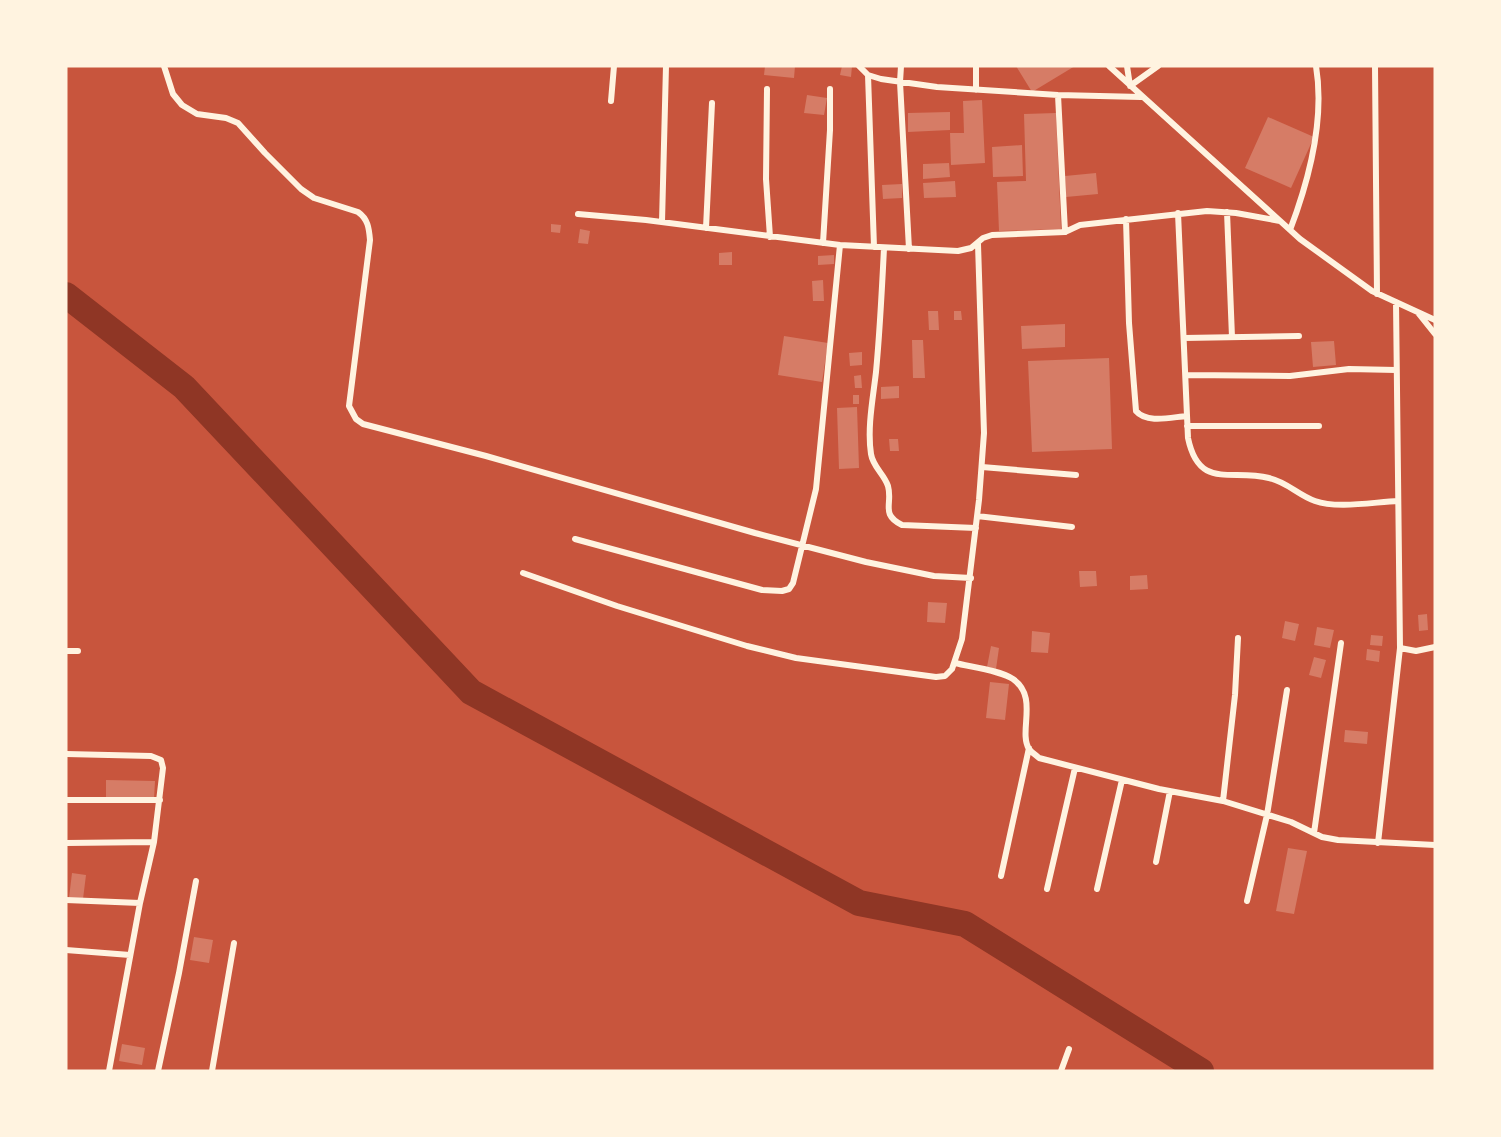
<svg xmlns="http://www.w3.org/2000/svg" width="1501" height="1137" font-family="Karla,sans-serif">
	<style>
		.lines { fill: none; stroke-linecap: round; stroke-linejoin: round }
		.river { stroke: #8f3625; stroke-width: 26 }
		.building { fill: #d67c66 }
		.minor { stroke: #fff3e0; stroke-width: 6 }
	</style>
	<rect width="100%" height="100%" fill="#c8553d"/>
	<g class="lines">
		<path class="river" d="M 66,295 L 184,387 L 471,692 L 859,903 L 965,924 L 1201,1071"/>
	</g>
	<path class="building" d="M 765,66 L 795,66 L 794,78 L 764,75 Z
		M 842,66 L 852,66 L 851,77 L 840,75 Z
		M 1016,66 L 1075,66 L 1032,92 Z
		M 807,95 L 827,98 L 824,115 L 804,113 Z
		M 982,100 L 985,163 L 951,165 L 950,133 L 964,133 L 963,101 Z
		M 950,112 L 950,130 L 908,132 L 908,113 Z
		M 1056,113 L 1061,229 L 999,231 L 997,182 L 1026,181 L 1024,114 Z
		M 1268,117 L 1314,137 L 1291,188 L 1245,168 Z
		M 1022,145 L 1023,176 L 993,177 L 992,147 Z
		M 949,163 L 950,177 L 923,179 L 923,164 Z
		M 1096,173 L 1098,194 L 1066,197 L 1065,176 Z
		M 955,181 L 956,197 L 924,198 L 923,183 Z
		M 902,184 L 902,198 L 883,199 L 882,185 Z
		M 551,224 L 561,225 L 560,233 L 551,232 Z
		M 580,229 L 590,231 L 588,244 L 578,243 Z
		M 732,252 L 732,265 L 719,265 L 719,253 Z
		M 834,255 L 834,264 L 818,265 L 818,256 Z
		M 823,280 L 824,301 L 813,301 L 812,281 Z
		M 928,311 L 938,311 L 939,330 L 929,330 Z
		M 954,311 L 961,311 L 962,320 L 954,320 Z
		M 1065,324 L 1065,347 L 1022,349 L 1021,326 Z
		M 784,336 L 828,343 L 822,382 L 778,375 Z
		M 912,340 L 923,340 L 925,378 L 913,378 Z
		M 1334,341 L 1336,365 L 1313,367 L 1311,342 Z
		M 862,352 L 862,365 L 850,366 L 849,353 Z
		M 1109,358 L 1112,449 L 1032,452 L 1028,361 Z
		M 861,375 L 862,388 L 855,388 L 854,376 Z
		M 899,386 L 899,398 L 881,399 L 881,387 Z
		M 853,395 L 859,395 L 859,404 L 853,404 Z
		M 857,407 L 859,468 L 839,469 L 837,408 Z
		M 889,439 L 898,439 L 899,451 L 890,451 Z
		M 1079,571 L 1096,571 L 1097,586 L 1080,587 Z
		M 1147,575 L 1148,589 L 1130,590 L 1130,576 Z
		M 928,602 L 947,603 L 945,623 L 927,622 Z
		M 1427,614 L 1428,630 L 1419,631 L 1418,615 Z
		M 1285,621 L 1299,624 L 1295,641 L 1282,638 Z
		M 1317,627 L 1334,630 L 1330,648 L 1314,645 Z
		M 1032,631 L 1050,633 L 1048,653 L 1031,652 Z
		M 1371,635 L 1383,636 L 1382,646 L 1370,645 Z
		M 991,646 L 999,648 L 996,669 L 987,667 Z
		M 1367,649 L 1380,651 L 1379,662 L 1366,660 Z
		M 1314,657 L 1326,660 L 1321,678 L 1309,675 Z
		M 990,682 L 1009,684 L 1005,720 L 986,718 Z
		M 1345,730 L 1368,732 L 1367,744 L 1344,742 Z
		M 106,780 L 155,781 L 154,799 L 106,799 Z
		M 1288,848 L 1307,851 L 1294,914 L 1276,911 Z
		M 72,873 L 86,875 L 83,899 L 69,898 Z
		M 194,937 L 213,940 L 209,963 L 190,960 Z
		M 122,1044 L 145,1048 L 142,1065 L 119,1061 Z"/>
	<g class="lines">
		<path class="minor" d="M 164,66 L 173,94 L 182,105 L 197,114 L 226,118 L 238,123 L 265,153 L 301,189 L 314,198 L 358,212 C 368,219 369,228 370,240 L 349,406 L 356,419 L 363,424 L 486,456 L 755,533 L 866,562 L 934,576 L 971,578
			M 859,66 L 868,75 L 881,79 L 937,87 L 1058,95 L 1141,97
			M 901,66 L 900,82 L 909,249
			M 976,66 L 976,90
			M 1109,66 L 1300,239 L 1372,291 L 1435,320
			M 1127,66 L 1130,86 L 1158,66
			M 1375,66 L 1377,294
			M 868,75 L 874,247
			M 767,89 L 766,179 L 770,237
			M 1058,95 L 1065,232
			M 611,101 L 614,66
			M 1227,212 L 1232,337
			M 1178,213 L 1188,438 C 1199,491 1232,468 1269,478 C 1287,482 1298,495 1315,501 C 1337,509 1374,502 1398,501
			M 578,214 L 646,220 L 840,245 L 958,251 L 971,248 L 983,238 L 992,235 L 1065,232 L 1080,225 L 1207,211 L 1236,213 L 1280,221
			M 1126,219 L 1129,323 L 1136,411 C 1147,424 1172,417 1187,416
			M 662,222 L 666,66
			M 706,228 L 712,103
			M 1290,230 C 1309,180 1325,120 1316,66
			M 823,243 L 830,130 L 830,89
			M 884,248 C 882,289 880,330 876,372 C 873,398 867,428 871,454 C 873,467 884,474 888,486 C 893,504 880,514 902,525 L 976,528
			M 1419,314 L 1435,334
			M 1184,338 L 1299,336
			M 1186,375 L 1290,376 L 1349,369 L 1396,370
			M 1187,426 L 1319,426
			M 982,467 L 1076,475
			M 977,516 L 1072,527
			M 575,539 L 762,590 L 782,591 L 789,589 L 793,583 L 816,489 L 840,245
			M 523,573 L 617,606 L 747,646 L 796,658 L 936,677 L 945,676 L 952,669 L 962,639 L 979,500 L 984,433 L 978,244
			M 1400,648 L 1416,651 L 1435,647
			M 66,651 L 78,651
			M 955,663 C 971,667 999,670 1013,679 C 1039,697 1018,731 1029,749 C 1031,752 1036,755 1039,758 L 1159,789 L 1223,801 L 1291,822 L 1322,837 L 1338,840 L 1435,845
			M 66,754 L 151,756 L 161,760 L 163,768 L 154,842 L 140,903 L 109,1071
			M 66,800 L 160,800
			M 1223,801 L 1235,695 L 1238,638
			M 1314,833 L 1341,643
			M 66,843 L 154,842
			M 1378,843 L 1400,648 L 1396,302
			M 1156,862 L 1170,791
			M 1001,876 L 1029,748
			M 1047,889 L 1075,768
			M 1097,889 L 1122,780
			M 66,900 L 140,903
			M 1247,901 L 1267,815 L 1287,690
			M 66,950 L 130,955
			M 158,1071 L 179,973 L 196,881
			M 212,1071 L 234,943
			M 1061,1071 L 1069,1049"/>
	</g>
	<rect width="1501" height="1137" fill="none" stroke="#fff3e0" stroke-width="135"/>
</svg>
